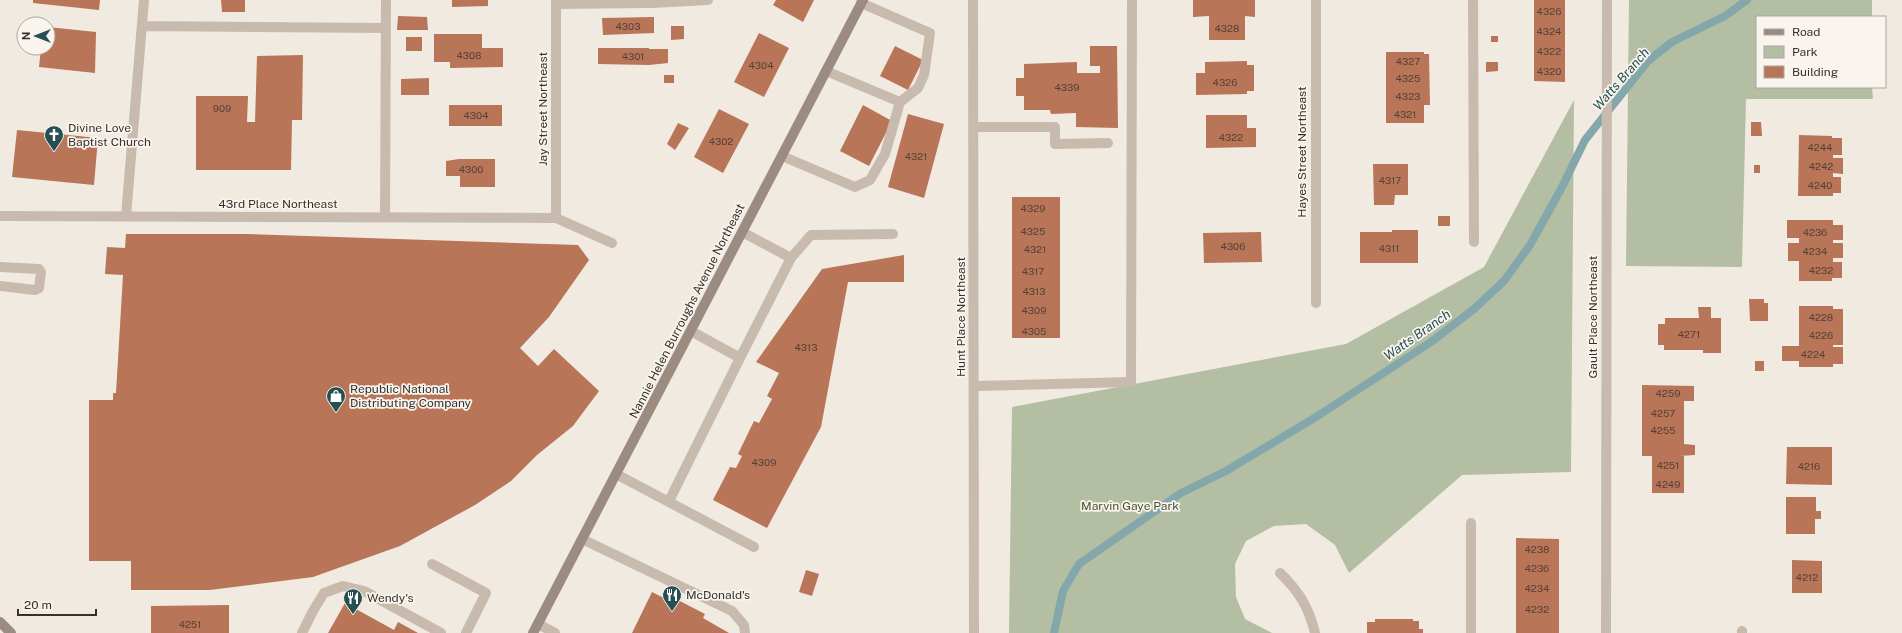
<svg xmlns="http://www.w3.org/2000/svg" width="1902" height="633" font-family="'Public Sans',sans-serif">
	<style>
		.green { fill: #b4bea3 }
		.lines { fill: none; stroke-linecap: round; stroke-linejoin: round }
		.stream { stroke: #84a7ab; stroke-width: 8 }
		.building { fill: #b87558 }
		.service { stroke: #c8bbae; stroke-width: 10 }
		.minor { stroke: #c8bbae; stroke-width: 10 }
		.secondary { stroke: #9b8b80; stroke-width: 10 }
		.labels { text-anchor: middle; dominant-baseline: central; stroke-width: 3.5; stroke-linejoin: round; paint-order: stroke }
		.number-label { font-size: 10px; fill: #574137 }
		.street-label { font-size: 12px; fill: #37302c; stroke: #f9f4ee }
		.poi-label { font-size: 12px; fill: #37302c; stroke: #f9f4ee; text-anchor: start }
		.park-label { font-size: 12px; fill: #455332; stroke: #f9f4ee }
		.water-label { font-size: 13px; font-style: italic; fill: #264f54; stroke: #f9f4ee }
	</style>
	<rect width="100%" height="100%" fill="#f1eae1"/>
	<path class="green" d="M 1629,0 L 1872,0 L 1872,17 L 1757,17 L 1757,87 L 1872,87 L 1873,99 L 1746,99 L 1742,267 L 1626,266 Z
		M 1574,100 L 1571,472 L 1462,475 L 1349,573 L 1335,545 L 1306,524 L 1274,526 L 1246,541 L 1235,564 L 1236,597 L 1245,619 L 1272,633 L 1009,633 L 1012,407 L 1346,344 L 1484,267 Z"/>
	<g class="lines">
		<path class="stream" d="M 1054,633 L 1063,591 L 1079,564 L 1181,493 L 1226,471 L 1316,417 L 1431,342 L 1474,309 L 1504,281 L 1530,245 L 1561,189 L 1585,140 L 1648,61 L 1672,42 L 1725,16 L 1747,0"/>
	</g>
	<path class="building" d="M 33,0 L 100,0 L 99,10 L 33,3 Z
		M 221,0 L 245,0 L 245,12 L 222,12 Z
		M 452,0 L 488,0 L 488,6 L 452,7 Z
		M 776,0 L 814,0 L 803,22 L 773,5 Z
		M 1193,0 L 1255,0 L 1255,17 L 1245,16 L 1245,40 L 1209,40 L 1209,16 L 1193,17 Z
		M 1534,0 L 1565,0 L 1565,82 L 1534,81 Z
		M 398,16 L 427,17 L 428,30 L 397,30 Z
		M 654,17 L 654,33 L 603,35 L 602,18 Z
		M 671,26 L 684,26 L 684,39 L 671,40 Z
		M 48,27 L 96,32 L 95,73 L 39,67 L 41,48 L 48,48 Z
		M 759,33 L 789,48 L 764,97 L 734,82 Z
		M 434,34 L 482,34 L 482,48 L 503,48 L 503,67 L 450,68 L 450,62 L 434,62 Z
		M 1491,36 L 1498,36 L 1498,42 L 1491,42 Z
		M 406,37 L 422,37 L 422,51 L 406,51 Z
		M 895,46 L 923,60 L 908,90 L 880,76 Z
		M 1090,46 L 1117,46 L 1118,128 L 1076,127 L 1076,113 L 1051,114 L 1050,110 L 1024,110 L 1024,96 L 1016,96 L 1016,78 L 1024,78 L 1024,64 L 1077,62 L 1077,73 L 1100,73 L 1100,66 L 1090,66 Z
		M 598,48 L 649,48 L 649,49 L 668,49 L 668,63 L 649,65 L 598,64 Z
		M 1386,52 L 1424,52 L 1424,54 L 1429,54 L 1430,105 L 1424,105 L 1424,123 L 1386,123 Z
		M 303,55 L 302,120 L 292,120 L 291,170 L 196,170 L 196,96 L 248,96 L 247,122 L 255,122 L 257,56 Z
		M 1247,61 L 1247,65 L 1254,65 L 1254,91 L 1247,91 L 1247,94 L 1196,95 L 1196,73 L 1205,73 L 1205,62 Z
		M 1486,62 L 1498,62 L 1498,71 L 1486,72 Z
		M 664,75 L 674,75 L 674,83 L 664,83 Z
		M 429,78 L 429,95 L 401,95 L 401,79 Z
		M 449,105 L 502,105 L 502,126 L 449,126 Z
		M 863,105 L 892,121 L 869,166 L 840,151 Z
		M 719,109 L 749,124 L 723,173 L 694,157 Z
		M 908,114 L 944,124 L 924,198 L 888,187 Z
		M 1206,115 L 1247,115 L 1247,128 L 1256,128 L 1256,147 L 1206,148 Z
		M 1751,122 L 1761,122 L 1762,136 L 1751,136 Z
		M 678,123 L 689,128 L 675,150 L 667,144 Z
		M 17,130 L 98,138 L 94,185 L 12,177 Z
		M 1799,135 L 1832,136 L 1832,138 L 1842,138 L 1842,155 L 1833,155 L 1833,158 L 1843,158 L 1843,174 L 1833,173 L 1833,177 L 1841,177 L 1841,193 L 1833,193 L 1833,196 L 1798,196 Z
		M 459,159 L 495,159 L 495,187 L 460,187 L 460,176 L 446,176 L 446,161 Z
		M 1373,164 L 1408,164 L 1408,195 L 1395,195 L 1394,205 L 1374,205 Z
		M 1754,165 L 1760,165 L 1760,173 L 1754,173 Z
		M 1012,197 L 1060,197 L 1060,338 L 1012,338 Z
		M 1438,216 L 1450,216 L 1450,226 L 1438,226 Z
		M 1787,220 L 1833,220 L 1833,225 L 1843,225 L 1843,240 L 1833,240 L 1833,243 L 1843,243 L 1843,258 L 1833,258 L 1833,262 L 1842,262 L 1842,278 L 1832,278 L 1832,281 L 1799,281 L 1799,261 L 1788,261 L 1788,243 L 1799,243 L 1799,238 L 1787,238 Z
		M 1392,230 L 1418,230 L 1418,263 L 1360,263 L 1360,232 L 1392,232 Z
		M 1261,232 L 1262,262 L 1204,263 L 1203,233 Z
		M 126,234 L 245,234 L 578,245 L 589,260 L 549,317 L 520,348 L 538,366 L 554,349 L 599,391 L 573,426 L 537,455 L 511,481 L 475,505 L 400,546 L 313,577 L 210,590 L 131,590 L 131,561 L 89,561 L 89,400 L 113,400 L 113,393 L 116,393 L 123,275 L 105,274 L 107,247 L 125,248 Z
		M 904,255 L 904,282 L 848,282 L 821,427 L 767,528 L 713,500 L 730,467 L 736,468 L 742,456 L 738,454 L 754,421 L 759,423 L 772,399 L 767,396 L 779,373 L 756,362 L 822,269 Z
		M 1749,299 L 1764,299 L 1764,303 L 1768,303 L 1768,321 L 1750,321 Z
		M 1799,306 L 1833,306 L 1833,309 L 1843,309 L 1843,345 L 1833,345 L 1833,347 L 1843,347 L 1843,364 L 1833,364 L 1833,367 L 1799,367 L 1799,361 L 1782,361 L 1782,346 L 1799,346 Z
		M 1698,307 L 1711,307 L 1711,318 L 1721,318 L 1721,353 L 1703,353 L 1703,350 L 1664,350 L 1664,345 L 1658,345 L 1658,324 L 1665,324 L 1665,318 L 1699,318 Z
		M 1755,361 L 1764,361 L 1764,371 L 1755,371 Z
		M 1642,385 L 1694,386 L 1694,401 L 1684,401 L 1684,444 L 1695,445 L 1695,455 L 1679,456 L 1684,456 L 1684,493 L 1652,493 L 1652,456 L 1642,456 Z
		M 1787,447 L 1832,447 L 1832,485 L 1786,484 Z
		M 1786,497 L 1816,497 L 1816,511 L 1821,511 L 1821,519 L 1815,519 L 1815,534 L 1786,534 Z
		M 1516,538 L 1559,539 L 1559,633 L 1516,633 Z
		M 1792,560 L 1822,561 L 1822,593 L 1792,593 Z
		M 806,570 L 819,574 L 812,596 L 799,592 Z
		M 652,592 L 672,602 L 674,598 L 705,614 L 703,618 L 729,633 L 632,633 Z
		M 345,603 L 394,630 L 398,622 L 418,633 L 328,633 Z
		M 229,605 L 229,633 L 151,633 L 151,606 Z
		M 1375,619 L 1413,619 L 1413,621 L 1419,621 L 1419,629 L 1423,629 L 1423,633 L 1367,633 L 1367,622 L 1375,622 Z"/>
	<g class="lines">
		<path class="service" d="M 1473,0 L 1474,242
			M 556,4 L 651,3 L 708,0
			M 142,26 L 385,28
			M 826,71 L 900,102
			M 974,127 L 1055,127 L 1055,144 L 1108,143
			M 782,156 L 855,187 L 870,180 L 885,154 L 900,102 L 918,88 L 924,75 L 930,33 L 861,3
			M 126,216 L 144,0
			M 385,217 L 386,0
			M 556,218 L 612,243
			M 742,232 L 791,258 L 811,235 L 893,234
			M 0,267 L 39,269 L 41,272 L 39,288 L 35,290 L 0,286
			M 691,331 L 740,358 L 791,258
			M 974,386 L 1131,382 L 1132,0
			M 616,474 L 754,547
			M 669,501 L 740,358
			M 582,539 L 732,611 L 744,625 L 745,633
			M 432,564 L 486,593 L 466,633
			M 538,624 L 555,633
			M 302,633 L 313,611 L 324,593 L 343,586 L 364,591 L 441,633
			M 1471,633 L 1471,523
			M 1742,633 L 1742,631"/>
		<path class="minor" d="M 973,0 L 974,633
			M 1316,0 L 1316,303
			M 0,216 L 556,218 L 556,0
			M 1280,573 C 1299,591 1309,608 1315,633
			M 1606,633 L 1607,0"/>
		<path class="secondary" d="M 0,622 L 11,633
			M 533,633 L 863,0"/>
	</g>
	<defs>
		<g id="church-pin" transform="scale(1)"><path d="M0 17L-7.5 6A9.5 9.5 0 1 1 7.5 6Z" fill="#264f54" stroke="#f9f4ee"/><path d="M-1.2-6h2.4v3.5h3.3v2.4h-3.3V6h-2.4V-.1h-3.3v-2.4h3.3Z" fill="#fff"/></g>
		<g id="shop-pin" transform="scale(1)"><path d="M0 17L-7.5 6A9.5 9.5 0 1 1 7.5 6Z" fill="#264f54" stroke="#f9f4ee"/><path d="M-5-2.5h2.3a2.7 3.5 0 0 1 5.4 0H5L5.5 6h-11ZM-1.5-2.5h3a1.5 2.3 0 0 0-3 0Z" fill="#fff"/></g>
		<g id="restaurant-pin" transform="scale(1)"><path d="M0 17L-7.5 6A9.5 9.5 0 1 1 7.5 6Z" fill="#264f54" stroke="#f9f4ee"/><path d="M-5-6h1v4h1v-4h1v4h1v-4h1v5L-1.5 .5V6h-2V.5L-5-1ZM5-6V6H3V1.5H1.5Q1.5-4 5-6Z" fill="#fff"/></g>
	</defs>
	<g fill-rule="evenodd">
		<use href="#church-pin" x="54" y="135"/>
		<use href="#shop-pin" x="336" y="396"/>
		<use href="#restaurant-pin" x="672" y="595"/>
		<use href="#restaurant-pin" x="353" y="598"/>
	</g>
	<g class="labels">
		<g class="number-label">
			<text x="1549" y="11">4326</text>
			<text x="628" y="26">4303</text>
			<text x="1227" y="28">4328</text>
			<text x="1549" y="31">4324</text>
			<text x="1549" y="51">4322</text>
			<text x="469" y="55">4308</text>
			<text x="633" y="56">4301</text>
			<text x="1408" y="61">4327</text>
			<text x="761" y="65">4304</text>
			<text x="1549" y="71">4320</text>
			<text x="1408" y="78">4325</text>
			<text x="1225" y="82">4326</text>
			<text x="1067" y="87">4339</text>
			<text x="1408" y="96">4323</text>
			<text x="222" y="108">909</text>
			<text x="1405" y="114">4321</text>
			<text x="476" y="115">4304</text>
			<text x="1231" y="137">4322</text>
			<text x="721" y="141">4302</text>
			<text x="1820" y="147">4244</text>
			<text x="916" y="156">4321</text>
			<text x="1821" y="166">4242</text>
			<text x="471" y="169">4300</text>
			<text x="1390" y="180">4317</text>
			<text x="1820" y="185">4240</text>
			<text x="1033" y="208">4329</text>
			<text x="1033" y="231">4325</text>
			<text x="1815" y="232">4236</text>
			<text x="1233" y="246">4306</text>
			<text x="1389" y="248">4311</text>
			<text x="1035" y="249">4321</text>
			<text x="1815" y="251">4234</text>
			<text x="1821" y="270">4232</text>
			<text x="1033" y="271">4317</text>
			<text x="1034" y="291">4313</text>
			<text x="1034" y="310">4309</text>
			<text x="1821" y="317">4228</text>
			<text x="1034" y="331">4305</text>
			<text x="1689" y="334">4271</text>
			<text x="1821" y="335">4226</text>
			<text x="806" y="347">4313</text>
			<text x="1813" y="354">4224</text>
			<text x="1668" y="393">4259</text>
			<text x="1663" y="413">4257</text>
			<text x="1663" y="430">4255</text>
			<text x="764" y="462">4309</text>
			<text x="1668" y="465">4251</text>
			<text x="1809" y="466">4216</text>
			<text x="1668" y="484">4249</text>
			<text x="1537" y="549">4238</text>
			<text x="1537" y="568">4236</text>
			<text x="1807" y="577">4212</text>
			<text x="1537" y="588">4234</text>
			<text x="1537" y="609">4232</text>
			<text x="190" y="624">4251</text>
		</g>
		<g class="street-label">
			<text transform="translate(543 109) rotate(-90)">Jay Street Northeast</text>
			<text transform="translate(1302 152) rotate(-90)">Hayes Street Northeast</text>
			<text x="278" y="204">43rd Place Northeast</text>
			<text transform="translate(687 311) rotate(-63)">Nannie Helen Burroughs Avenue Northeast</text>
			<text transform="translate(961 317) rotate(-90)">Hunt Place Northeast</text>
			<text transform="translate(1593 317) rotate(-90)">Gault Place Northeast</text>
		</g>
		<g class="poi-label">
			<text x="68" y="128">Divine Love<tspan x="68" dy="14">Baptist Church</tspan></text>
			<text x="350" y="389">Republic National<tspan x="350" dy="14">Distributing Company</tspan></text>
			<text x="686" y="595">McDonald's</text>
			<text x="367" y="598">Wendy's</text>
		</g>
		<g class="park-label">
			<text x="1130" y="506">Marvin Gaye Park</text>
		</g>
		<g class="water-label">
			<text transform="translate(1621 79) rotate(-49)">Watts Branch</text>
			<text transform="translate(1417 335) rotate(-35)">Watts Branch</text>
		</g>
	</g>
	<rect x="1756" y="16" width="130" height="72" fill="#f9f4ee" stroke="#aba6a0"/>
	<rect x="1764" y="29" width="20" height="6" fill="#9b8b80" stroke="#aba6a0"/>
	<text x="1792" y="36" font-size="12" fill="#37302c">Road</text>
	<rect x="1764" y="46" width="20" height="12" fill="#b4bea3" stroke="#aba6a0"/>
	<text x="1792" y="56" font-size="12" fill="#37302c">Park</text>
	<rect x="1764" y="66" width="20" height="12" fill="#b87558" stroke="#aba6a0"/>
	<text x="1792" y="76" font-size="12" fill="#37302c">Building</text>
	<g transform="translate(36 36) rotate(270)"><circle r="19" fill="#f9f4ee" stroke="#aba6a0"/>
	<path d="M0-3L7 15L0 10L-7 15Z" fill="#264f54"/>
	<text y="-6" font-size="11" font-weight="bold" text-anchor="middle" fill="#37302c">N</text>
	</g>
	<path d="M18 609v6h78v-6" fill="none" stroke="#37302c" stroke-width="2"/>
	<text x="24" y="609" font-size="12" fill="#37302c" stroke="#f9f4ee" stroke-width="3" paint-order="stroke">20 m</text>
</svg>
